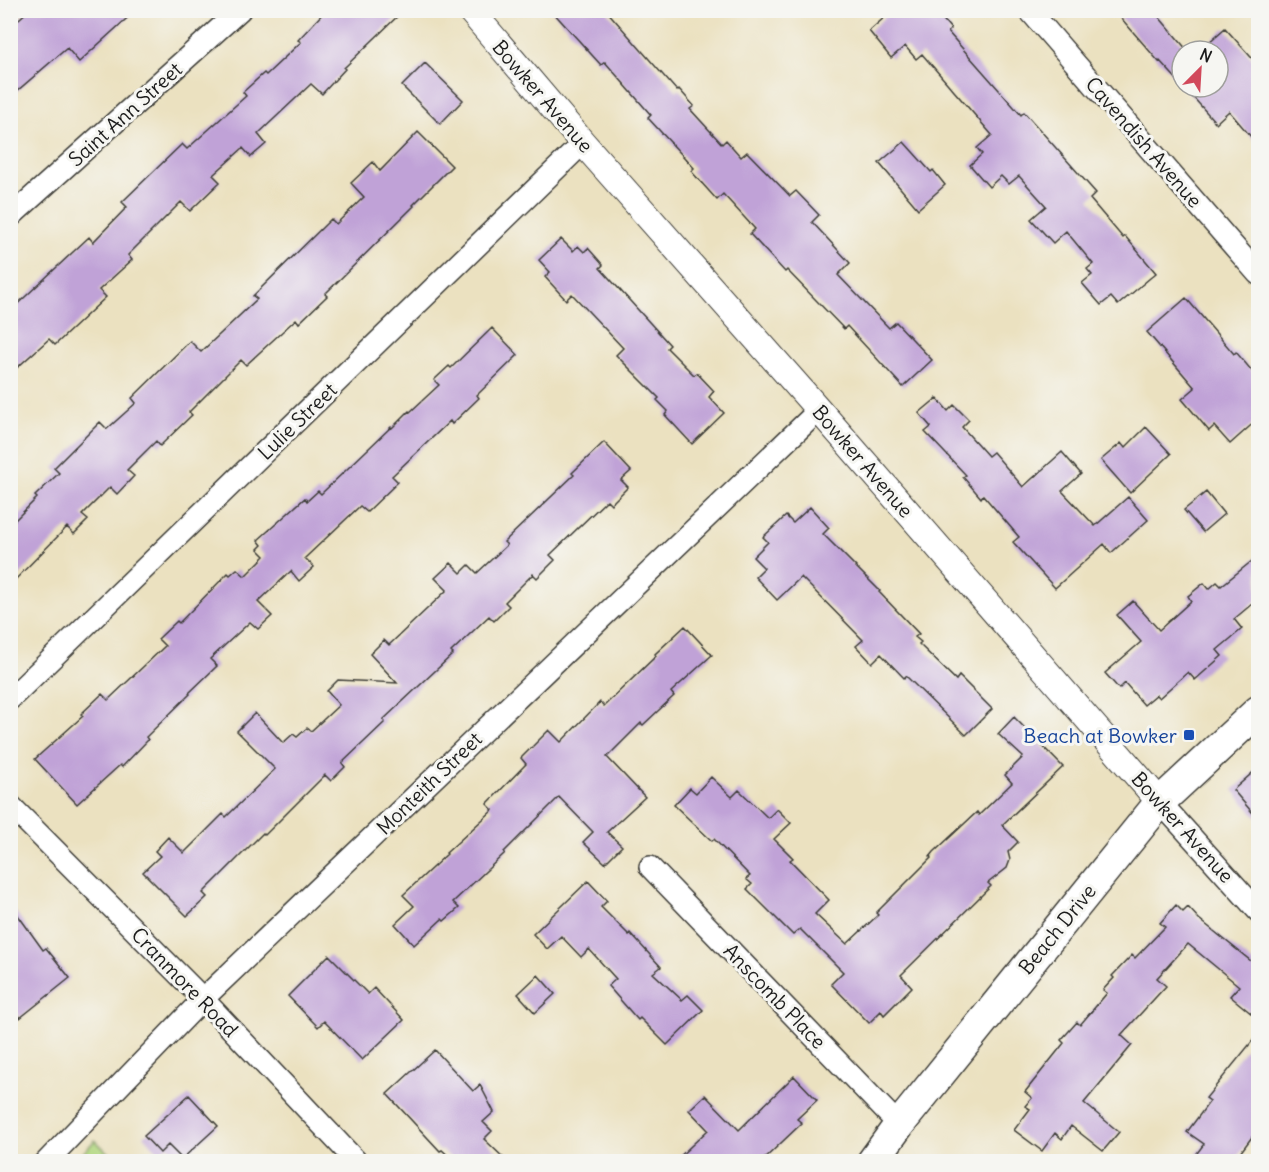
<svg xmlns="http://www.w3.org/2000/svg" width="1269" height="1172" font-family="Delius,sans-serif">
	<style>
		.green { fill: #b2d881; stroke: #677a4e; stroke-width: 1.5 }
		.building { fill: #c0a2d7 }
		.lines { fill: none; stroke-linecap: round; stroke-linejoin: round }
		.minor-casing { stroke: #3b3a35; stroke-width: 24 }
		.tertiary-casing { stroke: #3b3a35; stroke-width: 28 }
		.secondary-casing { stroke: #3b3a35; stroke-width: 33 }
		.minor { stroke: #fff; stroke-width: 21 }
		.tertiary { stroke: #fff; stroke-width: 26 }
		.secondary { stroke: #fff; stroke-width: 30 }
		.transit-dot { fill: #1a4fb4; stroke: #f6f6f2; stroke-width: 2 }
		.labels { text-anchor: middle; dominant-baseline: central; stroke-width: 6; stroke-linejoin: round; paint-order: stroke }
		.street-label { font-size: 20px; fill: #1c1c1c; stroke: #f6f6f2 }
		.transit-label { font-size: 20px; fill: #164399; stroke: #f6f6f2; text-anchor: end }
	</style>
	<rect width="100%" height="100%" fill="#f6f6f2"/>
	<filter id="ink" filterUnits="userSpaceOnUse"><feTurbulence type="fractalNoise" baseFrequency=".0167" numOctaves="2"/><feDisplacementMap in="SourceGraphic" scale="12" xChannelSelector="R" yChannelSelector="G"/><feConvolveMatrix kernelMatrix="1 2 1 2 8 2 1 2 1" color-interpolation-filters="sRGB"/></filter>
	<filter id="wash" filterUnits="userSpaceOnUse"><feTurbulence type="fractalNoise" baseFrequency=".008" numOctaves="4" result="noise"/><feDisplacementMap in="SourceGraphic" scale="24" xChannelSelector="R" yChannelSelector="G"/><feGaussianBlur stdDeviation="1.35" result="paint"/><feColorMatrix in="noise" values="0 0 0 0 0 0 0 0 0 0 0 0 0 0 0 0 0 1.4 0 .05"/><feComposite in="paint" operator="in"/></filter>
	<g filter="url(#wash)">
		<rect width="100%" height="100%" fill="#ebe1c0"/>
		<path class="green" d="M 95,1140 L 116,1161 L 76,1161 Z"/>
		<g id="blocks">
			<path class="building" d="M 29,10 L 136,10 L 79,62 L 67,48 L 10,97 L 10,27 Z
				M 326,10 L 404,10 L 344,68 L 345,69 L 322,94 L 311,84 L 258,134 L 266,144 L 251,157 L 243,148 L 213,175 L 220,182 L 190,211 L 181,202 L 128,255 L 132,260 L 99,290 L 106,297 L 55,345 L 49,339 L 10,374 L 10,311 L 89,237 L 93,242 L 127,207 L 122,202 L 182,144 L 187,149 L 246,96 L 243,92 L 264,73 L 266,75 L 301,42 L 298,40 Z
				M 551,10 L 606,10 L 677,91 L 679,89 L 694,106 L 690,109 L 722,144 L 726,140 L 741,157 L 747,152 L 790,196 L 796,191 L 819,215 L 812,222 L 850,263 L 838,275 L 889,328 L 896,322 L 932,360 L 903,387 L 847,326 L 844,329 L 787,270 L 785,272 L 750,234 L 755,229 L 723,194 L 717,200 L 691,171 L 694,168 L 648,118 L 651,115 L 605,62 L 601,65 Z
				M 893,10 L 935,10 L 951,29 L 948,32 L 1021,115 L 1024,112 L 1096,193 L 1090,199 L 1123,238 L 1125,236 L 1156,273 L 1118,305 L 1111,297 L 1101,305 L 1082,283 L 1092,275 L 1087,269 L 1093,264 L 1066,231 L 1053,243 L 1031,219 L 1046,206 L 1019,176 L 1009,184 L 1001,176 L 989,187 L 970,165 L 982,154 L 977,148 L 992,135 L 922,54 L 916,59 L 905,46 L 891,58 L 869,31 Z
				M 1114,10 L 1153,10 L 1188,51 L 1182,51 L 1182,85 L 1160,61 L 1159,62 Z
				M 1225,28 L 1258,65 L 1258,145 L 1229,111 L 1216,123 L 1184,87 L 1218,87 L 1218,51 L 1199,51 Z
				M 425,63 L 463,100 L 440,124 L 402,86 Z
				M 418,132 L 452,166 L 413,205 L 414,206 L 325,294 L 327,296 L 299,323 L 296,319 L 246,365 L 241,360 L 189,412 L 192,415 L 160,446 L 156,441 L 127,470 L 134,476 L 117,494 L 110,487 L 82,515 L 88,520 L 74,534 L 67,527 L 10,585 L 10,525 L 37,498 L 35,496 L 59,473 L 54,468 L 100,422 L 107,429 L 136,403 L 132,398 L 190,341 L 201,352 L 257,299 L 253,296 L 331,219 L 336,224 L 364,197 L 351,183 L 373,162 L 380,171 Z
				M 904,142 L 931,172 L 933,170 L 945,185 L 918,209 L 879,163 Z
				M 561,239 L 573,251 L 578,246 L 584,252 L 588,248 L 603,265 L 600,268 L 670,345 L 667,348 L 694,375 L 697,373 L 714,391 L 709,397 L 724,413 L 692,444 L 665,415 L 668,411 L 657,400 L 659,398 L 616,355 L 623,348 L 572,294 L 566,300 L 545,277 L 550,272 L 539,260 Z
				M 1186,298 L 1234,354 L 1236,352 L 1258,378 L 1258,419 L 1230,444 L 1214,426 L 1209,431 L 1182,399 L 1195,388 L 1147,332 Z
				M 492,328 L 518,355 L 477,395 L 479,398 L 452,424 L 450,421 L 392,476 L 398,482 L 367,512 L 360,506 L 305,558 L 314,567 L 299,581 L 291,571 L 258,602 L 272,616 L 258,629 L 250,622 L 210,659 L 217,666 L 189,693 L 190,694 L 146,737 L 148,740 L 122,767 L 120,765 L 77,804 L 35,759 L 83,716 L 81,714 L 102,694 L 108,700 L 165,646 L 158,639 L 177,621 L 179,623 L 228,573 L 230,575 L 237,569 L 245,576 L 265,556 L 258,549 L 262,545 L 258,540 L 305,498 L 307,501 L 318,491 L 321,494 L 391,427 L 392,428 L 409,411 L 410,412 L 439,385 L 434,380 L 449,366 L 451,368 Z
				M 937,398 L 948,411 L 954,405 L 969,420 L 962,427 L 988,456 L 993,452 L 1023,487 L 1062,452 L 1081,474 L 1062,491 L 1095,526 L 1128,497 L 1148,520 L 1111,553 L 1104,544 L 1055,588 L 1013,542 L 1019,537 L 983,495 L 981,498 L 963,477 L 966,475 L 925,432 L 931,427 L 919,413 Z
				M 1146,427 L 1171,454 L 1130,493 L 1101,460 L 1121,443 L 1125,448 Z
				M 604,442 L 631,471 L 621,480 L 628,487 L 611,504 L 607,500 L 550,555 L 555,560 L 537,578 L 533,574 L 505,602 L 509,606 L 494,621 L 489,616 L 451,652 L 453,654 L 383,720 L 385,722 L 342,763 L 345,767 L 331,781 L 325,775 L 265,835 L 263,833 L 203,893 L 207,897 L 187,916 L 143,872 L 160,856 L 155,851 L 168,837 L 184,853 L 223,814 L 226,817 L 275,769 L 237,731 L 255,713 L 283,743 L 293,734 L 297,737 L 307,728 L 311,731 L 339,705 L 327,691 L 338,680 L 397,683 L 370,654 L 384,640 L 389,645 L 447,590 L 435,578 L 451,563 L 461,573 L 469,565 L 477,573 L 507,545 L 504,542 L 574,475 L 572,473 Z
				M 1206,492 L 1224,514 L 1203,532 L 1184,510 Z
				M 810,507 L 829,528 L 823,534 L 880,591 L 879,592 L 919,634 L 915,637 L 921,642 L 919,644 L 956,680 L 959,676 L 992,709 L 966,735 L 906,676 L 904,678 L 881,654 L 872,663 L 856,646 L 863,640 L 801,577 L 777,600 L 755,577 L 764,568 L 753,557 L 768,542 L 763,537 L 786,516 L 793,523 Z
				M 1258,556 L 1258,599 L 1234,619 L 1242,629 L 1217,650 L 1222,656 L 1195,680 L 1188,672 L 1159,698 L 1156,695 L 1144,705 L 1125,683 L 1119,689 L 1105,673 L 1141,642 L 1117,615 L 1133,601 L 1159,630 L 1191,601 L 1188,596 L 1204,583 L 1209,589 L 1217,582 L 1221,586 Z
				M 685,626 L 712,655 L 671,692 L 674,696 L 643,725 L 641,723 L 607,757 L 645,797 L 607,832 L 622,846 L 605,863 L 583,842 L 593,832 L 559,797 L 504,852 L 505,853 L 453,902 L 459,908 L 444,921 L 442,919 L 414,945 L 395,924 L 414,906 L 403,895 L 447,854 L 446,853 L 493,810 L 487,804 L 526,764 L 521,758 L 549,730 L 561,742 L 600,702 L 604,706 L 656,656 L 655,654 Z
				M 1014,717 L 1063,767 L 1002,825 L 1018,842 L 1008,852 L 1010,860 L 1007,868 L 988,883 L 991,886 L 901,975 L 912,987 L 884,1015 L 881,1011 L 869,1023 L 831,984 L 843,972 L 800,929 L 793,935 L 747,889 L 752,884 L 746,879 L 750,876 L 714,839 L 712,841 L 674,805 L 690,788 L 696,793 L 711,777 L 732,797 L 739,790 L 768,818 L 777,809 L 791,823 L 774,839 L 793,858 L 790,860 L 829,900 L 815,914 L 847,944 L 878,915 L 876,913 L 931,858 L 930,857 L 934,852 L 977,812 L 979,815 L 1012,783 L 1005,775 L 1023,757 L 998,734 Z
				M 1258,768 L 1258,819 L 1233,790 Z
				M 588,881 L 607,901 L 601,907 L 629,935 L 630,933 L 661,967 L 653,973 L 682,1000 L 688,995 L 703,1010 L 667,1045 L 640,1018 L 638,1020 L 608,986 L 616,979 L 589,949 L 581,957 L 561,936 L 547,949 L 533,934 Z
				M 10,904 L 43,950 L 46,948 L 70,978 L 20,1018 L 10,1006 Z
				M 1176,905 L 1183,912 L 1188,907 L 1199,919 L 1256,965 L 1258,961 L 1258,1019 L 1230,996 L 1239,986 L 1188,944 L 1157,978 L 1166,986 L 1121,1035 L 1132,1045 L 1084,1103 L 1119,1132 L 1103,1151 L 1071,1126 L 1062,1139 L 1055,1133 L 1042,1151 L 1014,1130 L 1030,1109 L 1025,1106 L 1032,1098 L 1025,1092 L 1064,1043 L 1061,1040 L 1077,1022 L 1080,1025 L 1107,993 L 1103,990 L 1114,978 L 1112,976 L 1132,955 L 1135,958 L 1165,927 L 1160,923 Z
				M 329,955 L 368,994 L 374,988 L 404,1020 L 362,1060 L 324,1021 L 318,1027 L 288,996 Z
				M 538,975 L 555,994 L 535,1013 L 518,994 Z
				M 1258,1034 L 1258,1129 L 1234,1161 L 1191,1161 L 1204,1144 L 1187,1132 L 1210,1101 L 1206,1098 Z
				M 435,1050 L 473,1091 L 480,1085 L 494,1112 L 483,1122 L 492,1131 L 484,1139 L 507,1161 L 454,1161 L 442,1150 L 440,1151 L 387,1094 Z
				M 794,1076 L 817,1100 L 797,1119 L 802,1123 L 762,1161 L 675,1161 L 708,1130 L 689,1110 L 705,1095 L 739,1130 Z
				M 189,1095 L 218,1126 L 182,1159 L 168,1145 L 160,1153 L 144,1136 Z"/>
		</g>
	</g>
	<g filter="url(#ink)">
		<use href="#blocks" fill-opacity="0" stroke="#3b3a35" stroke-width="1.5"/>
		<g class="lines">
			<g class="minor-casing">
				<path id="minor" d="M 1029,10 L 1258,274
					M 10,217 L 240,10
					M 10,699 L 583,143
					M 1160,802 L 1258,911
					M 10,805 L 203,999 L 357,1162
					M 650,867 L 899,1125
					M 46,1162 L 203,999 L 819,410"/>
			</g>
			<g class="tertiary-casing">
				<path id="tertiary" d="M 470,10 L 583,143 L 819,410 L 1160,802"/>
			</g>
			<g class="secondary-casing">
				<path id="secondary" d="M 872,1162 L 899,1125 L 1160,802 L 1258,711"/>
			</g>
			<use href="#minor" class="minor"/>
			<use href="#tertiary" class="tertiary"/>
			<use href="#secondary" class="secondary"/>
		</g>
	</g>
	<rect class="transit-dot" x="1183" y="729" width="12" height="12" rx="3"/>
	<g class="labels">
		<g class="street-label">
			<text transform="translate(543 96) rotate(49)">Bowker Avenue</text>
			<text transform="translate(125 114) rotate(-42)">Saint Ann Street</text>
			<text transform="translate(1144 142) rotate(49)">Cavendish Avenue</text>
			<text transform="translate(297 421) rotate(-44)">Lulie Street</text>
			<text transform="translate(863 461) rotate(49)">Bowker Avenue</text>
			<text transform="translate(429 783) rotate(-44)">Monteith Street</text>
			<text transform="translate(1183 827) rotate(48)">Bowker Avenue</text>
			<text transform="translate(1057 929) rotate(-51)">Beach Drive</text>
			<text transform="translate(185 982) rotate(46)">Cranmore Road</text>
			<text transform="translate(775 996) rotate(46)">Anscomb Place</text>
		</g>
		<g class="transit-label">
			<text x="1177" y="735">Beach at Bowker</text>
		</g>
	</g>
	<rect width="1269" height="1172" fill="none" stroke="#f6f6f2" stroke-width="36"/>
	<g transform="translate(1200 69) rotate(24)"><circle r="28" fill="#f6f6f2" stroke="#9f9f9c" stroke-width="1.5"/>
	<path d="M0-4.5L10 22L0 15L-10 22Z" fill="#d1495b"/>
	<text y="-9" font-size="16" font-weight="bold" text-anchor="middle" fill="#1c1c1c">N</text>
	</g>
</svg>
